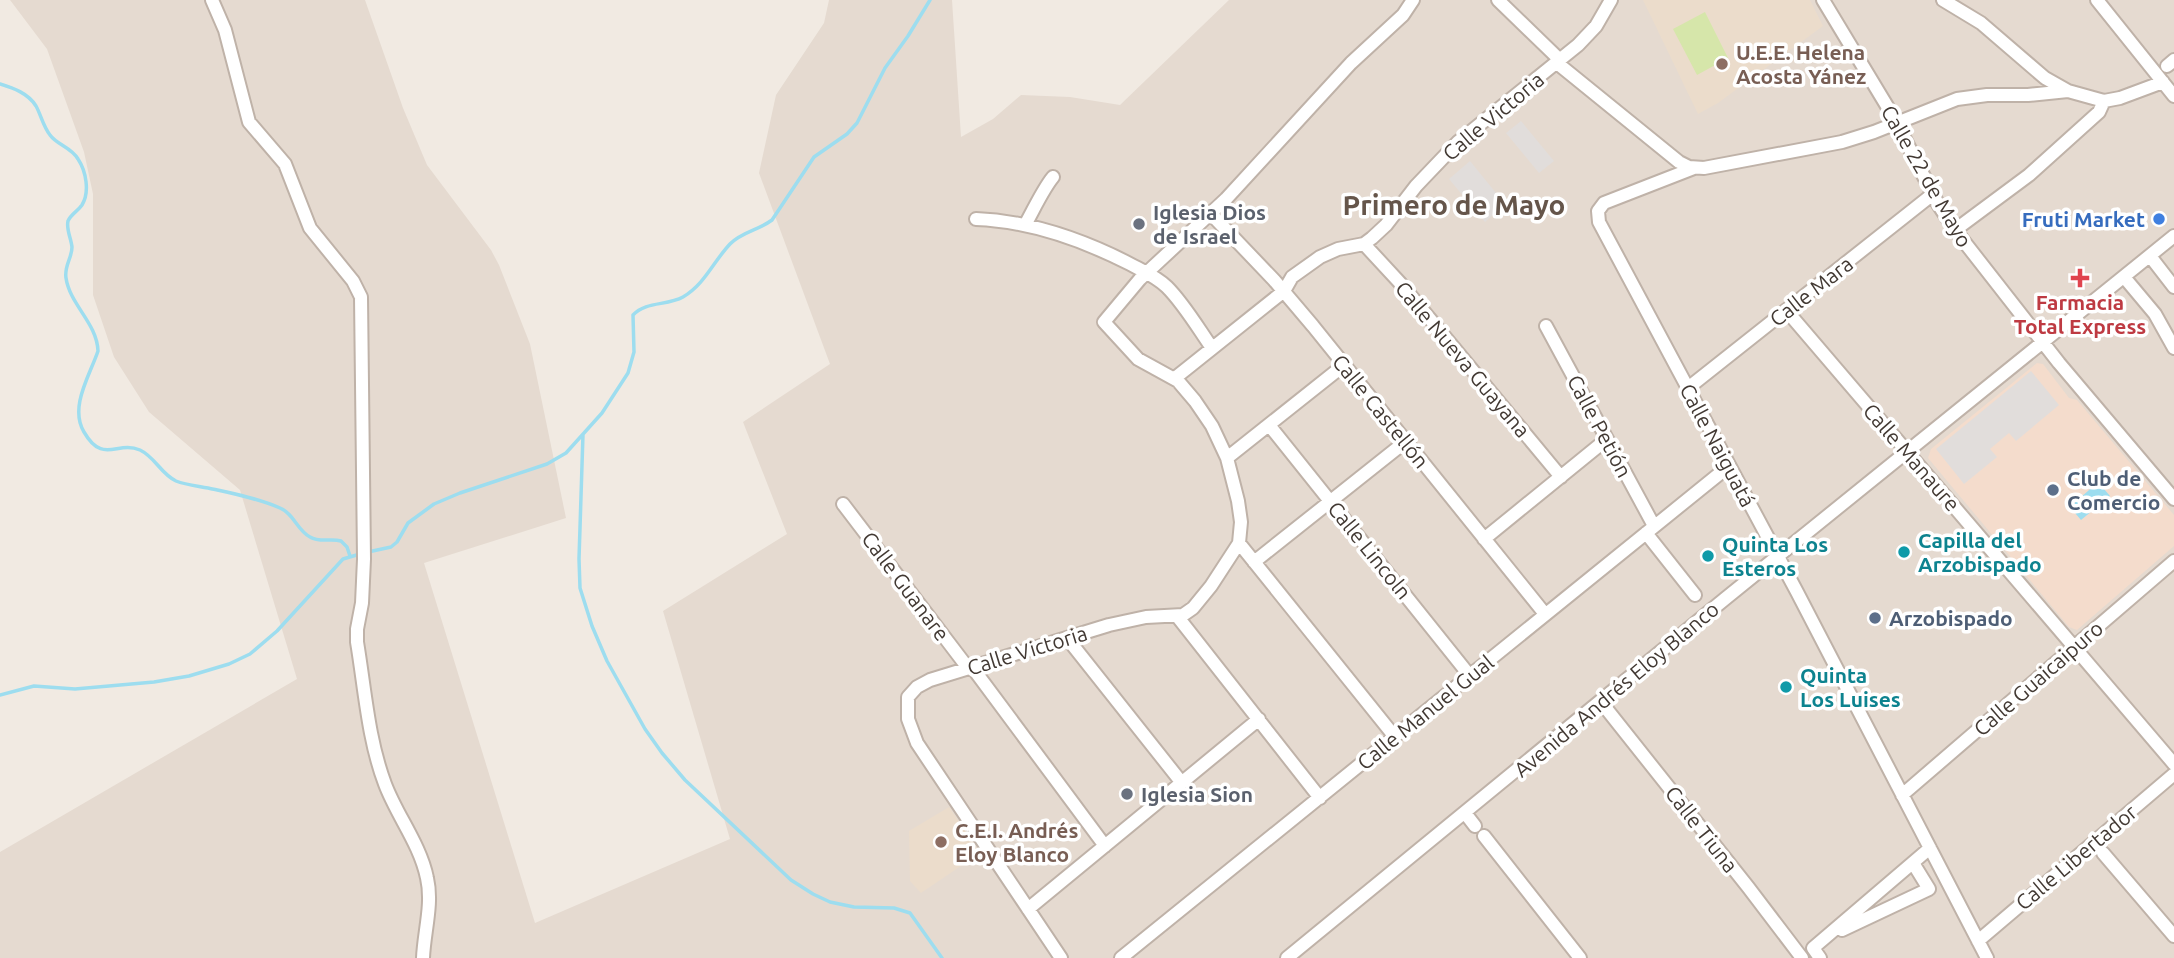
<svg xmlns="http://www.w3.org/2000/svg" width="2174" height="958" font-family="Ubuntu,sans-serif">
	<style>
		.residential { fill: #e5dad0 }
		.commercial { fill: #f4dccc }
		.education { fill: #ebdccb }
		.green { fill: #d6e6aa }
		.parking { fill: #e1dddb }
		.water { fill: #9dddef }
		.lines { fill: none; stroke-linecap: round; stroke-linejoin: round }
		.stream { stroke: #9dddef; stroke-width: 3.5 }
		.minor-casing { stroke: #bfb2a8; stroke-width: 16 }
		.minor { stroke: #fff; stroke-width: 12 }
		.education-dot { fill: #8d6e63; stroke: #fff; stroke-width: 2.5 }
		.shop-dot { fill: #3f7fe0; stroke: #fff; stroke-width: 2.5 }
		.worship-dot { fill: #6b7280; stroke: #fff; stroke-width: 2.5 }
		.health-dot { fill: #e0444e; stroke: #fff; stroke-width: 2.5 }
		.service-dot { fill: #5c6f8a; stroke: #fff; stroke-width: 2.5 }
		.culture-dot { fill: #0f9aa8; stroke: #fff; stroke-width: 2.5 }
		.labels { text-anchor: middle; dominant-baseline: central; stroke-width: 7; stroke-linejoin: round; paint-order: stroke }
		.education-label { font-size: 21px; font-weight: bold; fill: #785e54; stroke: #fff; text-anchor: start }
		.street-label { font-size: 21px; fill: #423933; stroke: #fff }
		.worship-label { font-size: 21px; font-weight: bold; fill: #5b616d; stroke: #fff; text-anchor: start }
		.shop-label { font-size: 21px; font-weight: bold; fill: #366cbe; stroke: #fff; text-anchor: end }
		.health-label { font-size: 21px; font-weight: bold; fill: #be3a42; stroke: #fff }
		.service-label { font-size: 21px; font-weight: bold; fill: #4e5e75; stroke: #fff; text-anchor: start }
		.culture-label { font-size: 21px; font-weight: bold; fill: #0d838f; stroke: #fff; text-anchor: start }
		.district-label { font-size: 28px; font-weight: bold; fill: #65554a; stroke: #fff }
	</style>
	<rect width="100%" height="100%" fill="#f1eae2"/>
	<path class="residential" d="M 10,0 L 365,0 L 403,108 L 427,165 L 491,250 L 499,265 L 530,344 L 566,518 L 424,563 L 535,923 L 730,839 L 663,611 L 787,534 L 743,422 L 830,364 L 759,173 L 776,95 L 824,23 L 829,0 L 952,0 L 961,137 L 993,119 L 1021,95 L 1070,97 L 1120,105 L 1229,0 L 2174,0 L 2174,958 L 0,958 L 0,852 L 297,679 L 240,490 L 149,412 L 114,357 L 93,295 L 93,194 L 84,152 L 47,49 Z"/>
	<path class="commercial" d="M 2037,363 L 2043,364 L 2069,398 L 2077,400 L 2174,515 L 2174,546 L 2077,630 L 2069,627 L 1928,458 L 1931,449 Z"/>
	<path class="education" d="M 1643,0 L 1810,0 L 1823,26 L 1718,103 L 1698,114 Z
		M 949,807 L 980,853 L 921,893 L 910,881 L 909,831 Z"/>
	<path class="green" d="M 1705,12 L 1728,58 L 1697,75 L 1673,29 Z"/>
	<path class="parking" d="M 1521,121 L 1554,161 L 1539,173 L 1506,133 Z
		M 1470,161 L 1505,204 L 1485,222 L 1449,179 Z
		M 2031,371 L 2059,405 L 2016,441 L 2009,433 L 1990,449 L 1997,457 L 1964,484 L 1936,449 Z"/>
	<path class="water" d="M 2098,482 L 2110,496 L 2081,520 L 2070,507 Z"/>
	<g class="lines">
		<path class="stream" d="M 0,84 C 13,88 28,93 36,106 C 41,115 43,126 50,135 C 57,145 71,147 78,159 C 86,171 90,192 82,205 C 78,211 71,214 68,221 C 66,229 71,238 72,247 C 72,258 64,266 66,278 C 70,305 97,323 98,351 C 90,375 69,407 84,432 C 103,465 117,440 140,450 C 155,457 161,474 176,481 C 186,485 198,486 208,488 C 231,493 257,498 280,508 C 294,514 297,530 310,537 C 320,543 331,538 341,541 L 347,547 L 350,556
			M 583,434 L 579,559 L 580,588 L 592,626 L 607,661 L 645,729 L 662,753 L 685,780 L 791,880 L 813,894 L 830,902 L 854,907 L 894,908 L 910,913 L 942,958
			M 368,552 L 391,547 L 397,542 L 408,523 L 434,504 L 460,493 L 547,464 L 566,453 L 602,413 L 628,373 L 634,352 L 633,315 C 646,301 667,306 683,297 C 705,284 713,262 730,244 C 741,232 759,230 772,220 L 814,157 L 847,134 L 857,123 L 885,68 L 908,36 L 930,0
			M 0,695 L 34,686 L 75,689 L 154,682 L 189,676 L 229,664 L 250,654 L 277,631 L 343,559 L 360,554"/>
		<g class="minor-casing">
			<path id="minor" d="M 212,0 L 225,30 L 249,122 L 285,164 L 310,228 L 353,281 L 361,297 L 364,559 L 362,603 L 357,629 L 357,642 C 365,690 368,739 385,784 C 397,816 420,844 427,878 C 433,904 424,932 423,958
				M 1498,0 L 1560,60
				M 1823,0 L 1893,116 L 1938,204 L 1955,230 L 2059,363 L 2174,499
				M 1943,0 L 1981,23 L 2045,78 L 2068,91 L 2104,101 L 2120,98 L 2163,82
				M 2097,0 L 2174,96
				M 1557,63 L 1679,162 L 1689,167 L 1704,168 L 1842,142 L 1874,132 L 1957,99 L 1987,95 L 2028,95 L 2068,91
				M 2167,66 L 2174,60
				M 1694,168 L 1604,203 L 1598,211 L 1599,222 L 1797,592 L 1987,958
				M 1211,214 L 1274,280 L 1313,326 L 1545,614
				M 976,219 C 1029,221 1083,240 1130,264 C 1143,271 1157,277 1167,287 C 1184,304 1198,328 1212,348
				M 1025,225 C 1033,211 1043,189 1053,177
				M 1955,230 L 2029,175 L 2099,112 L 2104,101
				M 1364,244 L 1401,284 L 1561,477
				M 2150,256 L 2174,287
				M 2124,277 L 2155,314 L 2174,348
				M 1786,310 L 2174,764
				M 1546,326 L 1654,526
				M 1175,378 L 1284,291 L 1292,277 L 1320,257 L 1338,249 L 1364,244 L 1372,238 L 1386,225 L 1416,186 L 1458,142 L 1578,45 L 1596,26 L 1611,0
				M 1688,388 L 1933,194
				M 1269,425 L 1470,676
				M 1227,458 L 1344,365
				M 843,504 L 968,668
				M 1646,533 L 1695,595
				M 1484,539 L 1607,439
				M 1239,543 L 1395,737
				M 1254,562 L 1405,442
				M 1177,616 L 1320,798
				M 1067,638 L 1182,783
				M 972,667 L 1105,846
				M 1601,702 L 1748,887 L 1802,958
				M 1902,795 L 2174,561
				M 1465,813 L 1475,826
				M 1484,836 L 1580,958
				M 2103,853 L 2174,936
				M 1028,909 L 1259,719
				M 1842,930 L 1929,889 L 1913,863
				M 1978,941 L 2174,774
				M 1061,958 L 917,743 L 908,719 L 908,697 L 917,687 L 930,680 L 1109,625 L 1146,617 L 1183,615 L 1193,608 L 1211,586 L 1239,543 L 1241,522 L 1238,501 L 1227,458 L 1212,426 L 1195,401 L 1178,381 L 1138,359 L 1104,322 L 1140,279 L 1226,199 L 1351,63 L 1403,15 L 1413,0
				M 1121,958 L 1729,466
				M 1287,958 L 1726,598 L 2174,236
				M 1820,958 L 1813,948 L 1930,848"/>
		</g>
		<use href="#minor" class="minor"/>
	</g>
	<g class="education-dot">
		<circle cx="1722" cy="64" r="7"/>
		<circle cx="941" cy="842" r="7"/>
	</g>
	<circle class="shop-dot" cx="2159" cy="219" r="7"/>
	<g class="worship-dot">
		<circle cx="1139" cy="224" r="7"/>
		<circle cx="1127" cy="794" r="7"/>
	</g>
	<path class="health-dot" d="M2076.5 267.5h7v7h7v7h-7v7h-7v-7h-7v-7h7z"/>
	<g class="service-dot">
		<circle cx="2053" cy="490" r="7"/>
		<circle cx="1875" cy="618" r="7"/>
	</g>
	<g class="culture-dot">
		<circle cx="1904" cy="552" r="7"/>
		<circle cx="1708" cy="556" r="7"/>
		<circle cx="1786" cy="687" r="7"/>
	</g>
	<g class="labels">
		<g class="education-label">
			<text x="1736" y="52">U.E.E. Helena<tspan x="1736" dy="24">Acosta Yánez</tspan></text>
			<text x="955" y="830">C.E.I. Andrés<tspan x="955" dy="24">Eloy Blanco</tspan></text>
		</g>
		<g class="street-label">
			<text transform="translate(1493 116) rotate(-40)">Calle Victoria</text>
			<text transform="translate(1927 176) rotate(60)">Calle 22 de Mayo</text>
			<text transform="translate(1811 291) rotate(-38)">Calle Mara</text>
			<text transform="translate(1463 359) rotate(50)">Calle Nueva Guayana</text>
			<text transform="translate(1381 411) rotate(51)">Calle Castellón</text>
			<text transform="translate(1600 426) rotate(62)">Calle Petión</text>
			<text transform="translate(1718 445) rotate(62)">Calle Naiguatá</text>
			<text transform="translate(1912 457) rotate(49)">Calle Manaure</text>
			<text transform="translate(1370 550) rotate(51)">Calle Lincoln</text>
			<text transform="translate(906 586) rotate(53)">Calle Guanare</text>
			<text transform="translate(1027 650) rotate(-17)">Calle Victoria</text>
			<text transform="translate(2038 678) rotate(-41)">Calle Guaicaipuro</text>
			<text transform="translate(1616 689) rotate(-40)">Avenida Andrés Eloy Blanco</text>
			<text transform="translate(1425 712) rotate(-39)">Calle Manuel Gual</text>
			<text transform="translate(1702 829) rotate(52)">Calle Tiuna</text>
			<text transform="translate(2076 857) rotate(-40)">Calle Libertador</text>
		</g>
		<g class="worship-label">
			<text x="1153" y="212">Iglesia Dios<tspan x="1153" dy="24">de Israel</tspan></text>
			<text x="1141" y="794">Iglesia Sion</text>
		</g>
		<g class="shop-label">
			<text x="2145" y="219">Fruti Market</text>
		</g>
		<g class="health-label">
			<text x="2080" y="302">Farmacia<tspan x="2080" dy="24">Total Express</tspan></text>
		</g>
		<g class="service-label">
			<text x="2067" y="478">Club de<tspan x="2067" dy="24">Comercio</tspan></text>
			<text x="1889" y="618">Arzobispado</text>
		</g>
		<g class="culture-label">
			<text x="1918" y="540">Capilla del<tspan x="1918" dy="24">Arzobispado</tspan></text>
			<text x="1722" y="544">Quinta Los<tspan x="1722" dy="24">Esteros</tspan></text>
			<text x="1800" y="675">Quinta<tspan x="1800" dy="24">Los Luises</tspan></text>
		</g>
		<g class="district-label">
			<text x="1454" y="204">Primero de Mayo</text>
		</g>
	</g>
</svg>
